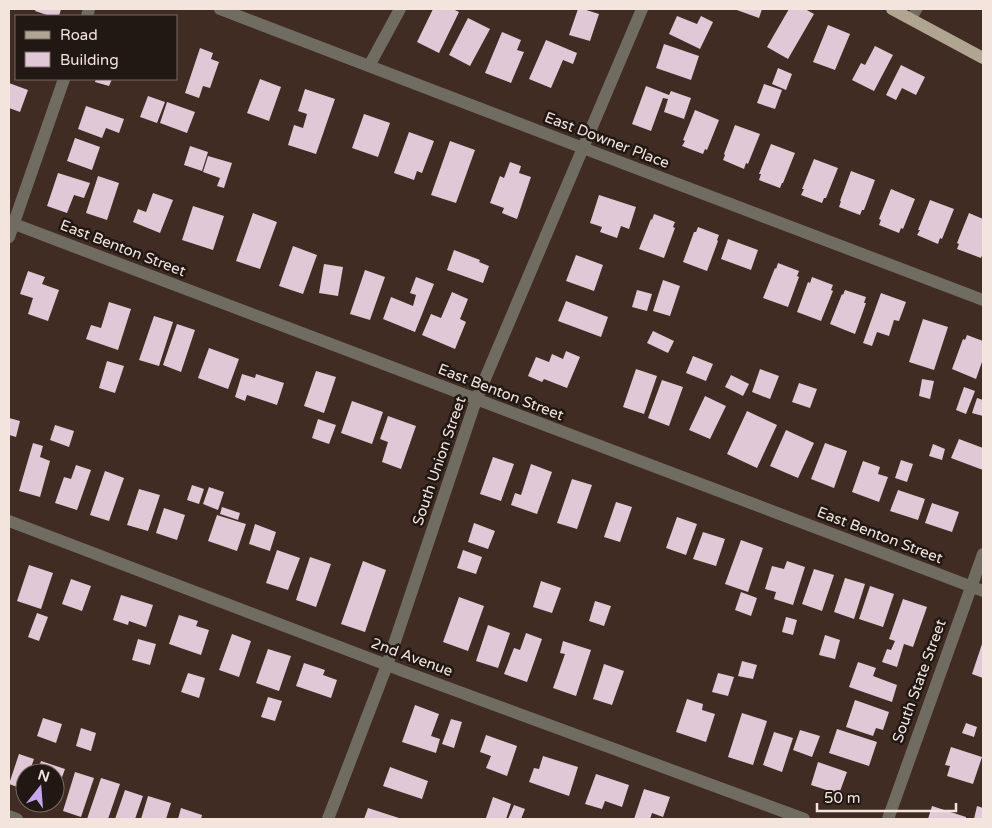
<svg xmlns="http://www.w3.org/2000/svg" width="992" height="828" font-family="'Varela Round',sans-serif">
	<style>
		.building { fill: #e1c8d7 }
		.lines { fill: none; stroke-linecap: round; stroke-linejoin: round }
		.lane { stroke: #716c62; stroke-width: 11 }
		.street { stroke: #716c62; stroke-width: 12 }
		.primary { stroke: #afa591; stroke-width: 12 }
		.labels { text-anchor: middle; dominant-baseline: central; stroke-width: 5; stroke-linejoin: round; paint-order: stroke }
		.street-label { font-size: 15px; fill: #f3e4de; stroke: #211713 }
	</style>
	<rect width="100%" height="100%" fill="#412c23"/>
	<path class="building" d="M 36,9 L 61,9 L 59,16 L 50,16 L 35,11 Z
		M 433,9 L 453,9 L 459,12 L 439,53 L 417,42 Z
		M 578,9 L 583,9 L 599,14 L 590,41 L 569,35 Z
		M 734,9 L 762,9 L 759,18 Z
		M 789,9 L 805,9 L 814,14 L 788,59 L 767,47 Z
		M 677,16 L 697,24 L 701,16 L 713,22 L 700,49 L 669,34 Z
		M 468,18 L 490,29 L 470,66 L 449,55 Z
		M 828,25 L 850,34 L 835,70 L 813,62 Z
		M 502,32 L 521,40 L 517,50 L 524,52 L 511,83 L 485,73 Z
		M 546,40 L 577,53 L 573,64 L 563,60 L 551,88 L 529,79 Z
		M 664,44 L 699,56 L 691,80 L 656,68 Z
		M 875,46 L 893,55 L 874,91 L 852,80 L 861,63 L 865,65 Z
		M 200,48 L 213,53 L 211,59 L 219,62 L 210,88 L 203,86 L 199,98 L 185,93 Z
		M 901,65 L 925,77 L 916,95 L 902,88 L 896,100 L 886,95 Z
		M 778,68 L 792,74 L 786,90 L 772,84 Z
		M 96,79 L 112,79 L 109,86 L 95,82 Z
		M 260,79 L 281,87 L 269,121 L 247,113 Z
		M 9,83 L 28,90 L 20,112 L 9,108 Z
		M 764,84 L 782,90 L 775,109 L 757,103 Z
		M 646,86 L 669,95 L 671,91 L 691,98 L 684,119 L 664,112 L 668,99 L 663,98 L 651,131 L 632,124 Z
		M 305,89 L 335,99 L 316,154 L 288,145 L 294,125 L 303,128 L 307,114 L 298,111 Z
		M 148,96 L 165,102 L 157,123 L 140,117 Z
		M 167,102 L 195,112 L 187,133 L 160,123 Z
		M 86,106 L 124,119 L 119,133 L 106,128 L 102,138 L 78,129 Z
		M 695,110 L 719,120 L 707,150 L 705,149 L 703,154 L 682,146 L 685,141 L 683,140 Z
		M 364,114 L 390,123 L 378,157 L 352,148 Z
		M 735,125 L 760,134 L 748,164 L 746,163 L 744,169 L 723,160 L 725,155 L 724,154 Z
		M 409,132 L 434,141 L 422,173 L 417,171 L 414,180 L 394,173 Z
		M 75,138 L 100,147 L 92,170 L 67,161 Z
		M 450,141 L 475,150 L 456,203 L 431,195 Z
		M 771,144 L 795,153 L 783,183 L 782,183 L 780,188 L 759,180 L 761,174 L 759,174 Z
		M 190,146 L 208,152 L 202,171 L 184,165 Z
		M 208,156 L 232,163 L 224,188 L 217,186 L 220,178 L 203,172 Z
		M 814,159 L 838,168 L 826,198 L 824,198 L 822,203 L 801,195 L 804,189 L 802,189 Z
		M 510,162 L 521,166 L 519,173 L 531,177 L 517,219 L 502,213 L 504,208 L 490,203 L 500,176 L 504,178 Z
		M 851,171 L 875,180 L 864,210 L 862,210 L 860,215 L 839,207 L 841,201 L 840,201 Z
		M 58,173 L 90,183 L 84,198 L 74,195 L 67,213 L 47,206 Z
		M 98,176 L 119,183 L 107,220 L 86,213 Z
		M 891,189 L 915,199 L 903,229 L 901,228 L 899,233 L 879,225 L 881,220 L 879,219 Z
		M 153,193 L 173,200 L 160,233 L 133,222 L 138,209 L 146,212 Z
		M 599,195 L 636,207 L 629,229 L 621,226 L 617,238 L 600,232 L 602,227 L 590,223 Z
		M 930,200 L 954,209 L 942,239 L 940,238 L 938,244 L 917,235 L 920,230 L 918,230 Z
		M 193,206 L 224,216 L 213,250 L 182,240 Z
		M 253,213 L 277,222 L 260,269 L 236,261 Z
		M 969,213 L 983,219 L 983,253 L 981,258 L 957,249 L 959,244 L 957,243 Z
		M 654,214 L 675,222 L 673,227 L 675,228 L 664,258 L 639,249 L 651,219 L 652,220 Z
		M 698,227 L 719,235 L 717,240 L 718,241 L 707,271 L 683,262 L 694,232 L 696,232 Z
		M 728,239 L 758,250 L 751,270 L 721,259 Z
		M 293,246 L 317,255 L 303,294 L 279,286 Z
		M 454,250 L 480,260 L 479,262 L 489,266 L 483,283 L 447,270 Z
		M 576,255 L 603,265 L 594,291 L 566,281 Z
		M 778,263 L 799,271 L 797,276 L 799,277 L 788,307 L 763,298 L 775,268 L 776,269 Z
		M 324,264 L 343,267 L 338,296 L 319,293 Z
		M 365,270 L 385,277 L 370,320 L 350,314 Z
		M 28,271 L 45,277 L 42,284 L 59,290 L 48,321 L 28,314 L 33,298 L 20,294 Z
		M 416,277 L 434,284 L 415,332 L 383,319 L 391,297 L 413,306 L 416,295 L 410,293 Z
		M 812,277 L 833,285 L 831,290 L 833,291 L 821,321 L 797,312 L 808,282 L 810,283 Z
		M 663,280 L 680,286 L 670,316 L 653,311 Z
		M 637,290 L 652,294 L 647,311 L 632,307 Z
		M 845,290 L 866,297 L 864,303 L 866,303 L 855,334 L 830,324 L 842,294 L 843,295 Z
		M 452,292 L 468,299 L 460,319 L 466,322 L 455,349 L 422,335 L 431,314 L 441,318 Z
		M 881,293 L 906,302 L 899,321 L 894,320 L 889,336 L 877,332 L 872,346 L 863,343 Z
		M 566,301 L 608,317 L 601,337 L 558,321 Z
		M 109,302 L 131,309 L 118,350 L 86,339 L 91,325 L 101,328 Z
		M 154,316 L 173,322 L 159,366 L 139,360 Z
		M 923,319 L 948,327 L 934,370 L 909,362 Z
		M 177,324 L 195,330 L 181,372 L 163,365 Z
		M 653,331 L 674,341 L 668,353 L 647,343 Z
		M 967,335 L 983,341 L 983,359 L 976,379 L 952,369 L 963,339 L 965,340 Z
		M 209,348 L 239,359 L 228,389 L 198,378 Z
		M 566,351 L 580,357 L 567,388 L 544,379 L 542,382 L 528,376 L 536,357 L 549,362 L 552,354 L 563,359 Z
		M 693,356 L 713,364 L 706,381 L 686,373 Z
		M 107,361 L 124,366 L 115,393 L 99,388 Z
		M 636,369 L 657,376 L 644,414 L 623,407 Z
		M 760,369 L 779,376 L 770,399 L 752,392 Z
		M 316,371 L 336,377 L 324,413 L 304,406 Z
		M 242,374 L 255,378 L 256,374 L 284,383 L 277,405 L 247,395 L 245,401 L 235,397 Z
		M 731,375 L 749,384 L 743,396 L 725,387 Z
		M 922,379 L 934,381 L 930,399 L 919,396 Z
		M 662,380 L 683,387 L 669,426 L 648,418 Z
		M 799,383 L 817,389 L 810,408 L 792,402 Z
		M 964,387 L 975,391 L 966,414 L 956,410 Z
		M 705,396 L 726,406 L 710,439 L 689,430 Z
		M 977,398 L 983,400 L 983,416 L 972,413 Z
		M 352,401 L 383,412 L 372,444 L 341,433 Z
		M 747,411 L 777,425 L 757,468 L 727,454 Z
		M 388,416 L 416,426 L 401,469 L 382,462 L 388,442 L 380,439 Z
		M 9,418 L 20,421 L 16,437 L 9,435 Z
		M 318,419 L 336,425 L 329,444 L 312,438 Z
		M 55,425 L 74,431 L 69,447 L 50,440 Z
		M 786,430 L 814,443 L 798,478 L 770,466 Z
		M 959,439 L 983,448 L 983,470 L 951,458 Z
		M 33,443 L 43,446 L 40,457 L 50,461 L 40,497 L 19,491 Z
		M 825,443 L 847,451 L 834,488 L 811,479 Z
		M 933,444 L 945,449 L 942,460 L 929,456 Z
		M 493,457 L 514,464 L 501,501 L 480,494 Z
		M 901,460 L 913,464 L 907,482 L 895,478 Z
		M 863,461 L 880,467 L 878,474 L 888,477 L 879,502 L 852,492 Z
		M 531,464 L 552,472 L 537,514 L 511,505 L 515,493 L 521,495 Z
		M 76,465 L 91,470 L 77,510 L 55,503 L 64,477 L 71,479 Z
		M 105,471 L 124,478 L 109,521 L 90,515 Z
		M 572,479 L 592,485 L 577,529 L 557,523 Z
		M 192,485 L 204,489 L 199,504 L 187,500 Z
		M 209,487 L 224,492 L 218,510 L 203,504 Z
		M 139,489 L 160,495 L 148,531 L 127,525 Z
		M 898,490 L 925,499 L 918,520 L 890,511 Z
		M 616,502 L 632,507 L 620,542 L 604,537 Z
		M 932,503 L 959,512 L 952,532 L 925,523 Z
		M 222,507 L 240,513 L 238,520 L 220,514 Z
		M 164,508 L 185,515 L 177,540 L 156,533 Z
		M 217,515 L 246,524 L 237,551 L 208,541 Z
		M 677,517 L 697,524 L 686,555 L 666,548 Z
		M 474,523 L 495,531 L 488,549 L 468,542 Z
		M 255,524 L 276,532 L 270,551 L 249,544 Z
		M 703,532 L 725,539 L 716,566 L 693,559 Z
		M 741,540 L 763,548 L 748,592 L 725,584 Z
		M 277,550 L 300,558 L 288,590 L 266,583 Z
		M 463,550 L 482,557 L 476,574 L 457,568 Z
		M 310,557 L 331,564 L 316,607 L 296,600 Z
		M 363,561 L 386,570 L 365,632 L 341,624 Z
		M 787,561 L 805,567 L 793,605 L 774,599 L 776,592 L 765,589 L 772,566 L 784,569 Z
		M 29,565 L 53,573 L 41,609 L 17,601 Z
		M 814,569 L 834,575 L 822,611 L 802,604 Z
		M 845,578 L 865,584 L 854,619 L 834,612 Z
		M 71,579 L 91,586 L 82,611 L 62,604 Z
		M 541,581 L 561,588 L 552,613 L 533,607 Z
		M 870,586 L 894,594 L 883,627 L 859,619 Z
		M 741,592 L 757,598 L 751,616 L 735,610 Z
		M 121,595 L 153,605 L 146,627 L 129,621 L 128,625 L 113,620 Z
		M 459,597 L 484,606 L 468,651 L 443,642 Z
		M 903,599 L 927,607 L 913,647 L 904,644 L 897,667 L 882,662 L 887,649 L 891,650 L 895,641 L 889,639 Z
		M 595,601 L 611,606 L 604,626 L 589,621 Z
		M 37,613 L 48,617 L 39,641 L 28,637 Z
		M 179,615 L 198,621 L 196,626 L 209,630 L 201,655 L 169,644 Z
		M 786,617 L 797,620 L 793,635 L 782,632 Z
		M 488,625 L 510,633 L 498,668 L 476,661 Z
		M 526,633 L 542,639 L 527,682 L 504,674 L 514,648 L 520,650 Z
		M 232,634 L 251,641 L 239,677 L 219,670 Z
		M 825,635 L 840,640 L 835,659 L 819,655 Z
		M 138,639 L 156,644 L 150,665 L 132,660 Z
		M 563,641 L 591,650 L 576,696 L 553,688 L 565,654 L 560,653 Z
		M 983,641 L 983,678 L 972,674 Z
		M 268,649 L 291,656 L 279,691 L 256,683 Z
		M 742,661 L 757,665 L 753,679 L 738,676 Z
		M 858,662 L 876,668 L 873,676 L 897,685 L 892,702 L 849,687 Z
		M 304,663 L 325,670 L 323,675 L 337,680 L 331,698 L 296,686 Z
		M 604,664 L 624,671 L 612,705 L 593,699 Z
		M 188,673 L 205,678 L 199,698 L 181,692 Z
		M 718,673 L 734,677 L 728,696 L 712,692 Z
		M 268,697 L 282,701 L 275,721 L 261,717 Z
		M 687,699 L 703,704 L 702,710 L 715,714 L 706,742 L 676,732 Z
		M 855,700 L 889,712 L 883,730 L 876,728 L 873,736 L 846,727 Z
		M 415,705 L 439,714 L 431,736 L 440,739 L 436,753 L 402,742 Z
		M 742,713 L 767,721 L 753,765 L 728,757 Z
		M 43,718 L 62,724 L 56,743 L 37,736 Z
		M 451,719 L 462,722 L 454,748 L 442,744 Z
		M 966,723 L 977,727 L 974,737 L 962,733 Z
		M 81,728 L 96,733 L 91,751 L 76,746 Z
		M 837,729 L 877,742 L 869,766 L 829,753 Z
		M 800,730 L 820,736 L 812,757 L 793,750 Z
		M 774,732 L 793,738 L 782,772 L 763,765 Z
		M 486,735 L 517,746 L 507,776 L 486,768 L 491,756 L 480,752 Z
		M 951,747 L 982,757 L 973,784 L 947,776 L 950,766 L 945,765 Z
		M 19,754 L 34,759 L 29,773 L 25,773 L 23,789 L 9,784 Z
		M 543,756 L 578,767 L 569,796 L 529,782 L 534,768 L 539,769 Z
		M 41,761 L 65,769 L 55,797 L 55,773 L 37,773 Z
		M 818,762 L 847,772 L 839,794 L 811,785 Z
		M 390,767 L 428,781 L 422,799 L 383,786 Z
		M 75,772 L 94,778 L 81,817 L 63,811 Z
		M 596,774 L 629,785 L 622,807 L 605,801 L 602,809 L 585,804 Z
		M 101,778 L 120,784 L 108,819 L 87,819 Z
		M 644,789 L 670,797 L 663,817 L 652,813 L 650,819 L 634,819 Z
		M 125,790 L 143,796 L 135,819 L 115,819 Z
		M 148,796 L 171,803 L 166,819 L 141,819 Z
		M 493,797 L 511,804 L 506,819 L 486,818 Z
		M 514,805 L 525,809 L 521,819 L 508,819 Z
		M 932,806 L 966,817 L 966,819 L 928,819 Z
		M 977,806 L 983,808 L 983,819 L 974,819 Z
		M 181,808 L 202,815 L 201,819 L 178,819 Z
		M 368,808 L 402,819 L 364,819 Z"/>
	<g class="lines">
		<path class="lane" d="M 911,19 L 917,9"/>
		<path class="street" d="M 220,9 L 583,148 L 983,300
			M 87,16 L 89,9
			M 369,66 L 400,9
			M 9,222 L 983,591
			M 9,237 L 64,79
			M 9,521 L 408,673 L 804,819
			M 9,816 L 17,819
			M 328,819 L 387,665 L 476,400 L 642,9
			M 888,819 L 983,554"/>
		<path class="primary" d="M 892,9 L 983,58"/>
	</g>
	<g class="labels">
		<g class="street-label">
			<text transform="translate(607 140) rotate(21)">East Downer Place</text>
			<text transform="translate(123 248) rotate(21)">East Benton Street</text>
			<text transform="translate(501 392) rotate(21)">East Benton Street</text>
			<text transform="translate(439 461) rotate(-71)">South Union Street</text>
			<text transform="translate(880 535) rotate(21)">East Benton Street</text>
			<text transform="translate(412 657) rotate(20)">2nd Avenue</text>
			<text transform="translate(919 681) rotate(-70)">South State Street</text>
		</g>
	</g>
	<rect width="992" height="828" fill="none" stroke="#f3e4de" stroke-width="20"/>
	<rect x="15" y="15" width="162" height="65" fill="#211713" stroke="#756964"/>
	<rect x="25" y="31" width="25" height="8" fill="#afa591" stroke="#756964"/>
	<text x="60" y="40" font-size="15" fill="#f3e4de">Road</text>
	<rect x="25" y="52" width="25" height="15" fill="#e1c8d7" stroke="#756964"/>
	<text x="60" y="65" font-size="15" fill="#f3e4de">Building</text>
	<g transform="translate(40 788) rotate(17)"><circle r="24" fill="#211713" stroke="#756964"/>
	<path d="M0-4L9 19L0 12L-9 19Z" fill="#c5a6f0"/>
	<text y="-8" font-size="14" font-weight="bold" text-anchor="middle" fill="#f3e4de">N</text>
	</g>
	<path d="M817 803v8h139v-8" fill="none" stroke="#f3e4de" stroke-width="2.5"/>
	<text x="824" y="803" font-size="15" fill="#f3e4de" stroke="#211713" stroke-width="4" paint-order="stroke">50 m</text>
</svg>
